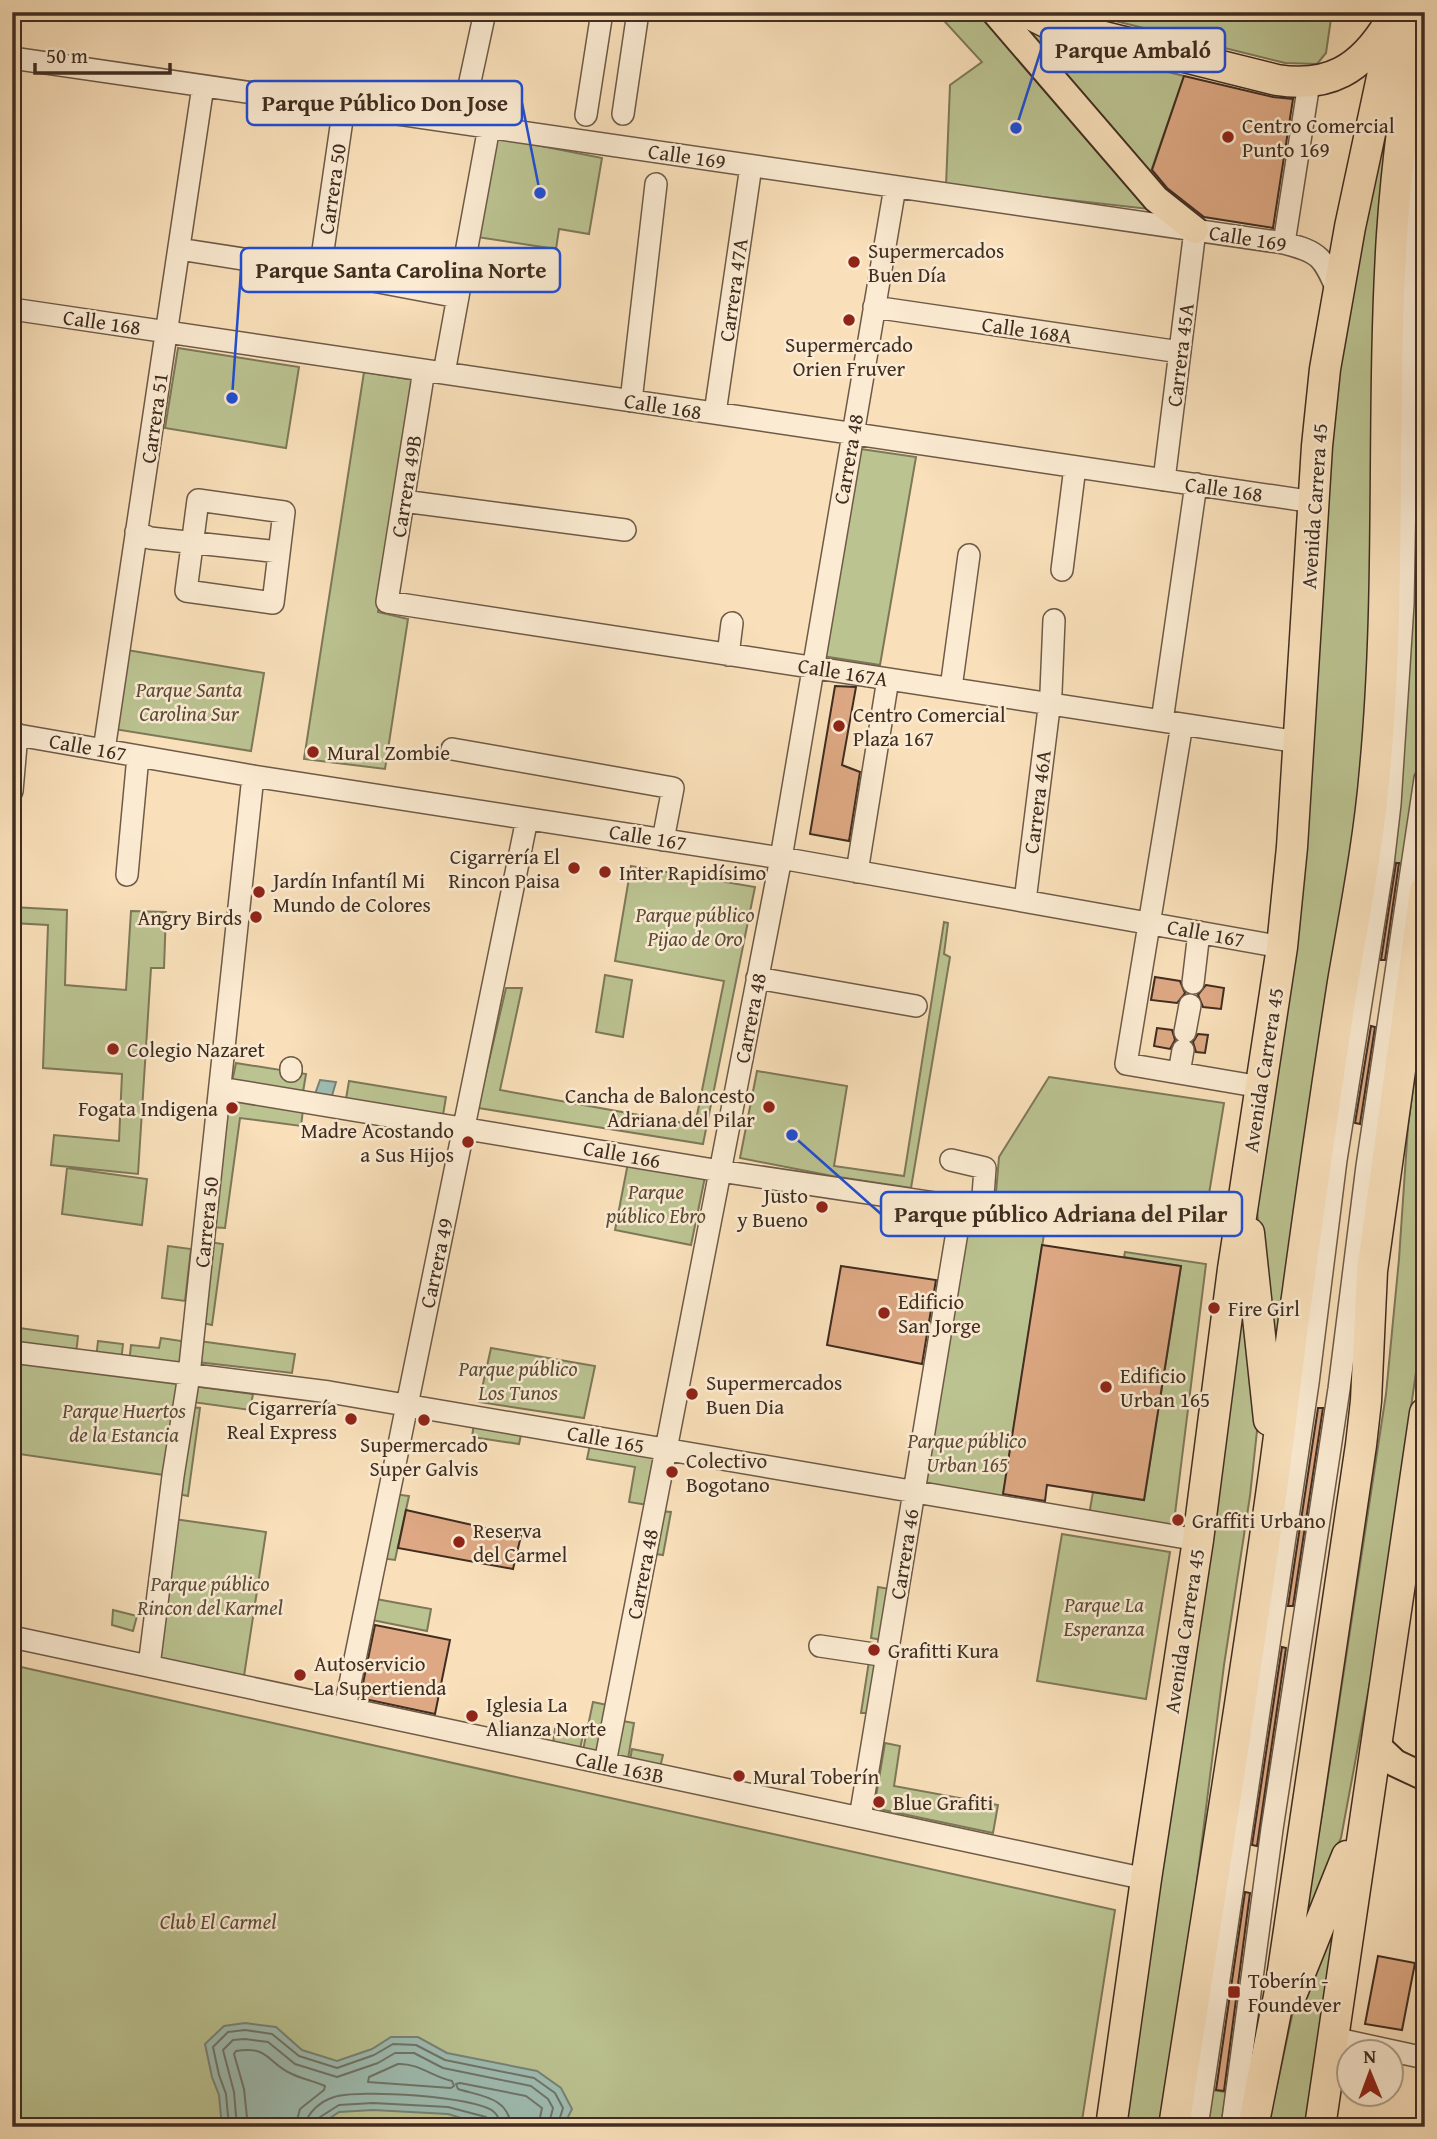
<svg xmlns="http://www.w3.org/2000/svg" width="1437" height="2139" font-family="'Gentium Book Plus',serif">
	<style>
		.green { fill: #bbc391; stroke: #7e7859; stroke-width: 2 }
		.water { fill: #9ebdb2; stroke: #788378; stroke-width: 2 }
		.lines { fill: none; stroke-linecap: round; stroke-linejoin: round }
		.shore { stroke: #6f756a; stroke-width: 2 }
		.building { fill: #dda883; stroke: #402d21; stroke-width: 2 }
		.minor-casing { stroke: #6e5a47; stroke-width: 24 }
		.major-casing { stroke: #402d21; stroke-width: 30 }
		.highway-casing { stroke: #402d21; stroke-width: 33 }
		.minor { stroke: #fbebd2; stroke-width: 21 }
		.major { stroke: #f9e0ba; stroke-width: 26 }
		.highway { stroke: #f9e0ba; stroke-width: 30 }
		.poi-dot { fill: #8f2418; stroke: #fbebd2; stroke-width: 2.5 }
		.labels { text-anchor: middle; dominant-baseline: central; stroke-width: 5; stroke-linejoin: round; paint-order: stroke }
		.poi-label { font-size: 21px; fill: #402d21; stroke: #fbebd2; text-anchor: start }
		.street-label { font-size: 21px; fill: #402d21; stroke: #fbebd2 }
		.park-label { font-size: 21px; font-style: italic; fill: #594b37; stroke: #fbebd2 }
		.leader { fill: none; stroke: #1d4ed8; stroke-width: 2.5 }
		.callout-dot { fill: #1d4ed8; stroke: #fbebd2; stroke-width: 2.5 }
		.callout { fill: #fbebd2; stroke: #1d4ed8; stroke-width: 2.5 }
		.callout-label { font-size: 23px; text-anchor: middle; font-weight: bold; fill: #402d21 }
	</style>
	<rect width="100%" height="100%" fill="#f9e0ba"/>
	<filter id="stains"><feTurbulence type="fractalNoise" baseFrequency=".00286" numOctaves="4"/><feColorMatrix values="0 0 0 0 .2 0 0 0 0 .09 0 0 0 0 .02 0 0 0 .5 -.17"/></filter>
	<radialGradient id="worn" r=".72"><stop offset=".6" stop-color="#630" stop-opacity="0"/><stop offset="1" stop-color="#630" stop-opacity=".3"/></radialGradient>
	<path class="green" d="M 936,12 L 989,12 L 1149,209 L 946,186 L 950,85 L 982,62 Z
		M 1079,12 L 1332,12 L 1326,53 L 1317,64 L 1285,63 Z
		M 1017,23 C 1072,45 1127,62 1184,76 L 1150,174 Z
		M 1395,64 L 1368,689 L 1362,768 L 1276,1367 L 1263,1299 L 1257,1206 L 1330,383 Z
		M 495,137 L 602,158 L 589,234 L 559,229 L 556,249 L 477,237 Z
		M 1425,159 L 1425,566 L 1422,721 L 1405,864 L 1391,862 Z
		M 178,348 L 299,367 L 286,448 L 165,428 Z
		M 364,372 L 414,380 L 378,612 L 408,619 L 385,769 L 304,759 Z
		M 861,449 L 916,457 L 880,665 L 822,656 Z
		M 127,650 L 264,673 L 251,751 L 114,729 Z
		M 631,866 L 755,887 L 703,1144 L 478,1108 L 506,988 L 522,988 L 500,1090 L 695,1125 L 724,981 L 615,961 Z
		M 12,907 L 67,910 L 65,985 L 126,990 L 131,911 L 166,912 L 164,968 L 151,968 L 138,1174 L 51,1165 L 54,1135 L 119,1141 L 122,1074 L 43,1068 L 48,925 L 12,923 Z
		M 944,922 L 948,923 L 944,954 L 950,957 L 911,1188 L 832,1176 L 740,1158 L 757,1071 L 847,1086 L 834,1166 L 904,1176 Z
		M 605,975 L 632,980 L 623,1037 L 596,1032 Z
		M 1425,996 L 1425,1309 L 1378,1639 L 1341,1838 L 1321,1886 L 1298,1957 L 1324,1802 L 1386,1394 L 1399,1259 L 1408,1126 Z
		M 236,1063 L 306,1074 L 303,1092 L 232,1082 Z
		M 1049,1077 L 1224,1103 L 1205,1218 L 1085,1199 L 1082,1211 L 996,1193 L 999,1157 Z
		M 349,1081 L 446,1097 L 443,1115 L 346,1099 Z
		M 227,1100 L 303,1110 L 301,1126 L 240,1118 L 225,1228 L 210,1227 Z
		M 628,1163 L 705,1177 L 691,1245 L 615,1230 Z
		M 67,1168 L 147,1179 L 142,1225 L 62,1214 Z
		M 964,1214 L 1045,1228 L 1002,1503 L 918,1489 Z
		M 209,1242 L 223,1244 L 212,1325 L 198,1322 Z
		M 168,1246 L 191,1249 L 185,1301 L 162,1298 Z
		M 1125,1252 L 1206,1264 L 1173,1530 L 1089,1515 L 1093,1492 L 1144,1500 L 1181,1266 L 1124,1257 Z
		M 1242,1275 L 1259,1412 L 1250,1496 L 1224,1665 L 1195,1896 L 1160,2127 L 1118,2127 Z
		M 12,1327 L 78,1336 L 76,1354 L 12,1345 Z
		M 161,1338 L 188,1342 L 184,1370 L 129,1364 L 131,1345 L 159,1348 Z
		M 98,1341 L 123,1344 L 121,1362 L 96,1359 Z
		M 199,1341 L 295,1354 L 292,1373 L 197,1362 Z
		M 491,1348 L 595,1366 L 584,1418 L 479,1402 Z
		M 12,1361 L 180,1382 L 164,1475 L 12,1453 Z
		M 194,1386 L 253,1394 L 250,1410 L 192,1402 Z
		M 190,1407 L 200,1408 L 188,1496 L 178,1494 Z
		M 474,1423 L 522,1430 L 519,1444 L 472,1437 Z
		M 591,1440 L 657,1451 L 648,1505 L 629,1502 L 635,1467 L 587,1459 Z
		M 394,1494 L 409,1496 L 395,1560 L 380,1558 Z
		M 658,1511 L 671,1512 L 663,1555 L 649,1553 Z
		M 174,1519 L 266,1532 L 244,1676 L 154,1658 Z
		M 1062,1534 L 1170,1552 L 1146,1699 L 1037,1681 Z
		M 878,1587 L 890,1589 L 882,1640 L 871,1638 Z
		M 376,1599 L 431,1609 L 427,1631 L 372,1620 Z
		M 113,1610 L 137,1616 L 133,1631 L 112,1625 Z
		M 869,1661 L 878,1662 L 870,1713 L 861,1713 Z
		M 12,1665 L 1115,1910 L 1081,2127 L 12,2127 Z
		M 593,1702 L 612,1706 L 602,1754 L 583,1750 Z
		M 617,1720 L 634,1723 L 628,1759 L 610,1755 Z
		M 555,1729 L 583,1735 L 580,1749 L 553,1743 Z
		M 885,1743 L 900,1746 L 894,1786 L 998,1805 L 993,1833 L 874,1808 Z
		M 632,1749 L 663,1755 L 660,1767 L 630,1760 Z
		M 1341,1916 L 1308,2127 L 1268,2127 L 1293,2011 Z
		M 1212,2090 L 1226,2092 L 1221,2127 L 1207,2127 Z"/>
	<path class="water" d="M 320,1080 L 336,1082 L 331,1099 L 314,1097 Z
		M 245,2023 L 276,2027 L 302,2050 L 337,2061 L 372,2049 L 391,2037 L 418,2037 L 447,2053 L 537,2071 L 561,2088 L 572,2109 L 563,2127 L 491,2127 L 448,2114 L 373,2110 L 339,2112 L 317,2127 L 222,2127 L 219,2095 L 212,2077 L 205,2044 L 224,2026 Z"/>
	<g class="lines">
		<path class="shore" d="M 398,2064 C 418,2063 433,2077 452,2081 L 454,2086 L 451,2088 L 368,2082 L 369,2077 Z
			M 229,2127 L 226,2094 L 219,2075 L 213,2047 L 228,2032 L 245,2030 L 272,2034 L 299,2056 L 337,2068 L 374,2055 L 393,2044 L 416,2045 L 445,2060 L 534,2078 L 555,2093 L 563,2108 L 557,2127
			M 237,2127 L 234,2092 L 223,2050 L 233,2040 L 245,2039 L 268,2042 L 295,2064 L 337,2077 L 378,2063 L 395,2053 L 414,2053 L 443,2068 L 531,2086 L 548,2099 L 553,2108 L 548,2127
			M 248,2127 L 244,2089 L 234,2054 L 236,2051 C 269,2045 268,2064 292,2074 C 302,2079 314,2081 325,2086 L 324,2090 L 300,2109 L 295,2127
			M 305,2127 C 306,2113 321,2101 334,2097 C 357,2089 477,2096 494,2112 C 499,2116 500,2121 500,2127
			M 314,2127 L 317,2119 L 339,2105 L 373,2103 L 448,2107 L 486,2117 L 490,2121 L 491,2127
			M 511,2127 C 509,2097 480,2096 458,2089 L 456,2084 L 460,2083 L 526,2096 L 542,2108 L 538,2127"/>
	</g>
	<path class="building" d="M 1184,76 L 1273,97 L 1293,99 L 1273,228 L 1204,217 L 1167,188 L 1152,170 Z
		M 835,686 L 856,687 L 842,765 L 860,772 L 849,841 L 810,834 Z
		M 1396,863 L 1399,863 L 1385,960 L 1381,960 Z
		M 1155,977 L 1180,981 L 1185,993 L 1177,1003 L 1151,1000 Z
		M 1206,985 L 1224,988 L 1221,1009 L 1203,1007 L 1198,995 Z
		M 1371,1026 L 1375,1027 L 1360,1124 L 1355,1123 Z
		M 1157,1028 L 1172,1030 L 1175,1040 L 1170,1049 L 1154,1046 Z
		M 1198,1034 L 1208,1035 L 1205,1053 L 1196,1052 L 1193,1042 Z
		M 1042,1245 L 1181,1266 L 1144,1500 L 1047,1485 L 1045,1501 L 1003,1494 Z
		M 841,1266 L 936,1280 L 922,1364 L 827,1345 Z
		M 1318,1408 L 1323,1408 L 1293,1606 L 1288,1606 Z
		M 406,1510 L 521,1536 L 513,1569 L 398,1548 Z
		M 375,1625 L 450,1640 L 435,1714 L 360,1698 Z
		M 1282,1647 L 1286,1648 L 1257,1846 L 1252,1845 Z
		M 1245,1892 L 1250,1893 L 1224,2091 L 1216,2090 Z
		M 1378,1956 L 1415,1963 L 1402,2030 L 1365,2024 Z"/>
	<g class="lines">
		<g class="minor-casing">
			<path id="minor" d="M 12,58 L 1284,243 C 1320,252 1323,257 1338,292
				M 623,114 L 638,12
				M 586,115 L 602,12
				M 461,123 L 485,12
				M 1284,243 L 1309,83
				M 179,249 L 320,271 L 458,297
				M 320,271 L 344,106
				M 874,307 L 1180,352
				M 12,309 L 1314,502
				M 424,370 L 387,602 L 1299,742
				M 444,373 L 489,127
				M 631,401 L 656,184
				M 715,413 L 751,166
				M 1164,480 L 1195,230
				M 198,500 L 284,512 L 273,603 L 186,591 Z
				M 403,501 L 625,530
				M 136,532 L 150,538 L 279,552
				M 1062,570 L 1075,467
				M 728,655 L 732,623
				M 951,688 L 969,555
				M 1162,721 L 1196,484
				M 1182,724 L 1126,1064 L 1261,1087
				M 12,734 L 253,776 L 781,858 L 1282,947
				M 452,749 L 673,788 L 663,840
				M 104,750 L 203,86
				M 12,791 L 17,734
				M 857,872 L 888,679
				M 127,875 L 138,756
				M 1025,901 L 1051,692 L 1054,620
				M 757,978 L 916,1006
				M 1193,983 L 1199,932
				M 1185,1032 L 1190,1005
				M 291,1071 L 291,1068
				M 1179,1073 L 1183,1050
				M 220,1088 L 720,1171 L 982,1210 L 985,1168 L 951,1160
				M 12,1352 L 329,1392 L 1198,1540
				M 12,1637 L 1146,1879
				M 820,1646 L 887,1656
				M 149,1666 L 173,1476 L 189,1375 L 253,776
				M 345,1708 L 527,819
				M 605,1763 L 781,858 L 895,187
				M 860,1818 L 961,1208
				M 1333,2038 L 1425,2058
				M 1197,2127 L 1308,1383 L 1336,1160 L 1383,864 L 1390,804 L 1403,604 L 1409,268 L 1425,98
				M 1232,2127 L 1272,1829 L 1339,1389 L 1367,1166 L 1425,779"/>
		</g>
		<g class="major-casing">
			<path id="major" d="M 995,12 L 1156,199 L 1195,230
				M 1376,1745 L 1395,1763 L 1425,1777"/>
		</g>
		<g class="highway-casing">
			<path id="highway" d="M 1026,12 L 1048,23 L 1277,80 C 1329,88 1361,69 1388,25
				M 1249,1233 L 1269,1420
				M 1290,1998 L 1347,1856
				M 1111,2127 L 1146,1879 L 1198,1540 L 1233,1269 L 1282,947 L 1292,847 L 1317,446 L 1325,369 L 1350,227 L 1396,12
				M 1174,2127 C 1207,1912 1243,1697 1273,1481 C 1282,1417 1289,1353 1298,1290 C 1312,1187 1327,1085 1343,982 C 1355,912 1369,842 1375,770 C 1392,592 1381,413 1392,235 C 1397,160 1407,86 1421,12
				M 1253,2127 L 1280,1991 L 1361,1445 L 1366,1401 L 1372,1271 L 1425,891
				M 1320,2127 L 1425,1413"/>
		</g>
		<use href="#minor" class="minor"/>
		<use href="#major" class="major"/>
		<use href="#highway" class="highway"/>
	</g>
	<g class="poi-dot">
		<circle cx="1228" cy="137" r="7"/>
		<circle cx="854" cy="262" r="7"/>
		<circle cx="849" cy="320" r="7"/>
		<circle cx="839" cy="726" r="7"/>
		<circle cx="313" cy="752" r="7"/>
		<circle cx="574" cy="868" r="7"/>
		<circle cx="605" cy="872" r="7"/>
		<circle cx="259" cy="892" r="7"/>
		<circle cx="256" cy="917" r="7"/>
		<circle cx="113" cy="1049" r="7"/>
		<circle cx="769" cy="1107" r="7"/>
		<circle cx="232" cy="1108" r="7"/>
		<circle cx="468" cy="1142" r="7"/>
		<circle cx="822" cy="1207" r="7"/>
		<circle cx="1214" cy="1308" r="7"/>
		<circle cx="884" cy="1313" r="7"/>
		<circle cx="1106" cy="1387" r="7"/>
		<circle cx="692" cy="1394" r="7"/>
		<circle cx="351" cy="1419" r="7"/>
		<circle cx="424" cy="1420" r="7"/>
		<circle cx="672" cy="1472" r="7"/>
		<circle cx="1178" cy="1520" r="7"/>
		<circle cx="459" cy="1542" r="7"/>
		<circle cx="874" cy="1650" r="7"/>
		<circle cx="300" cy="1675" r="7"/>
		<circle cx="472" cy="1716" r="7"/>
		<circle cx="739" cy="1776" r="7"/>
		<circle cx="879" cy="1802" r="7"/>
		<rect x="1227" y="1985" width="14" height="14" rx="3.5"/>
	</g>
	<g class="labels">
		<g class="poi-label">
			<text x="1242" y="125">Centro Comercial<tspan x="1242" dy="24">Punto 169</tspan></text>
			<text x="868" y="250">Supermercados<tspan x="868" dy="24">Buen Día</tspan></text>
			<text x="849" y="344" text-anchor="middle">Supermercado<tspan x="849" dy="24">Orien Fruver</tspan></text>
			<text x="853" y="714">Centro Comercial<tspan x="853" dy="24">Plaza 167</tspan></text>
			<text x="327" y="752">Mural Zombie</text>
			<text x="560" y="856" text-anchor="end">Cigarrería El<tspan x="560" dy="24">Rincon Paisa</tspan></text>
			<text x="619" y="872">Inter Rapidísimo</text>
			<text x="273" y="880">Jardín Infantíl Mi<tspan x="273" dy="24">Mundo de Colores</tspan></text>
			<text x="242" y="917" text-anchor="end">Angry Birds</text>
			<text x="127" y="1049">Colegio Nazaret</text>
			<text x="755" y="1095" text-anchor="end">Cancha de Baloncesto<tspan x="755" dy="24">Adriana del Pilar</tspan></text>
			<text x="218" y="1108" text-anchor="end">Fogata Indigena</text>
			<text x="454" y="1130" text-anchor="end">Madre Acostando<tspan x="454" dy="24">a Sus Hijos</tspan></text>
			<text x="808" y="1195" text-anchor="end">Justo<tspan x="808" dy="24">y Bueno</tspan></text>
			<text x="898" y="1301">Edificio<tspan x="898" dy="24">San Jorge</tspan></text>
			<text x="1228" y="1308">Fire Girl</text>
			<text x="1120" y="1375">Edificio<tspan x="1120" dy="24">Urban 165</tspan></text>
			<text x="706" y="1382">Supermercados<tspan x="706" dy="24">Buen Dia</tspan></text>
			<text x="337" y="1407" text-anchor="end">Cigarrería<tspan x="337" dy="24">Real Express</tspan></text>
			<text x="424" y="1444" text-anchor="middle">Supermercado<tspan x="424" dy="24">Super Galvis</tspan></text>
			<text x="686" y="1460">Colectivo<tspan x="686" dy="24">Bogotano</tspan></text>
			<text x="1192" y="1520">Graffiti Urbano</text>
			<text x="473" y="1530">Reserva<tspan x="473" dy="24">del Carmel</tspan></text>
			<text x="888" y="1650">Grafitti Kura</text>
			<text x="314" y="1663">Autoservicio<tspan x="314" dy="24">La Supertienda</tspan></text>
			<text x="486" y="1704">Iglesia La<tspan x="486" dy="24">Alianza Norte</tspan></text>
			<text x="753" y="1776">Mural Toberín</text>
			<text x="893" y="1802">Blue Grafiti</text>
			<text x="1248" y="1980">Toberín -<tspan x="1248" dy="24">Foundever</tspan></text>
		</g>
		<g class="street-label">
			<text transform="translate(687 156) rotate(8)">Calle 169</text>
			<text transform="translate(332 189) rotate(-82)">Carrera 50</text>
			<text transform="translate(1248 238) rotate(9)">Calle 169</text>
			<text transform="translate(733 290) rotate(-82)">Carrera 47A</text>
			<text transform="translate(102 322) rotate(8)">Calle 168</text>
			<text transform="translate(1027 330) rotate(8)">Calle 168A</text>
			<text transform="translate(1180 355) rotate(-83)">Carrera 45A</text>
			<text transform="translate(663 406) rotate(9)">Calle 168</text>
			<text transform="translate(154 418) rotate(-82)">Carrera 51</text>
			<text transform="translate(848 459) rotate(-80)">Carrera 48</text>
			<text transform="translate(406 486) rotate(-81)">Carrera 49B</text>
			<text transform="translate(1224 489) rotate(8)">Calle 168</text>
			<text transform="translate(1314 506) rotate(-86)">Avenida Carrera 45</text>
			<text transform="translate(843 672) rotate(9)">Calle 167A</text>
			<text transform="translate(88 747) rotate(10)">Calle 167</text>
			<text transform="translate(1037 802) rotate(-83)">Carrera 46A</text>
			<text transform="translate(648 837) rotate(9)">Calle 167</text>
			<text transform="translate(1206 933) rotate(10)">Calle 167</text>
			<text transform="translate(750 1018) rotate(-79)">Carrera 48</text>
			<text transform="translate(1263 1070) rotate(-81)">Avenida Carrera 45</text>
			<text transform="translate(622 1154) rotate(10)">Calle 166</text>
			<text transform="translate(206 1222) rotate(-84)">Carrera 50</text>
			<text transform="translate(436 1263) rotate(-78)">Carrera 49</text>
			<text transform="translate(606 1439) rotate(10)">Calle 165</text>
			<text transform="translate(904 1554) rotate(-81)">Carrera 46</text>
			<text transform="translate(642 1574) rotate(-79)">Carrera 48</text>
			<text transform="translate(1184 1631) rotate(-81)">Avenida Carrera 45</text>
			<text transform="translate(620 1767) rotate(12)">Calle 163B</text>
		</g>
		<g class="park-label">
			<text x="189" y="689">Parque Santa<tspan x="189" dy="24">Carolina Sur</tspan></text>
			<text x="695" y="914">Parque público<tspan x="695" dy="24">Pijao de Oro</tspan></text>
			<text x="656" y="1191">Parque<tspan x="656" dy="24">público Ebro</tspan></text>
			<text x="518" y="1368">Parque público<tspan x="518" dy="24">Los Tunos</tspan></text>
			<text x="124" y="1410">Parque Huertos<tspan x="124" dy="24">de la Estancia</tspan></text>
			<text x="967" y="1440">Parque público<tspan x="967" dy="24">Urban 165</tspan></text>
			<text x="210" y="1583">Parque público<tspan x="210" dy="24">Rincon del Karmel</tspan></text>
			<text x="1104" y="1604">Parque La<tspan x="1104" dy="24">Esperanza</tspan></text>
			<text x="218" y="1921">Club El Carmel</text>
		</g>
	</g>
	<path class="leader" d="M1016 128L1041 50M540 193L522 103M232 398L241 270M792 1135L881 1214"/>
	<g class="callout-dot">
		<circle cx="1016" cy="128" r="7"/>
		<circle cx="540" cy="193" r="7"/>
		<circle cx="232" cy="398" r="7"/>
		<circle cx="792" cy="1135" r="7"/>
	</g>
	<g class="callout">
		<rect x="1041" y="28" width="184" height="44" rx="7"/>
		<rect x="247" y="81" width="275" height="44" rx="7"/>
		<rect x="241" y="248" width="319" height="44" rx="7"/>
		<rect x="881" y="1192" width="361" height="44" rx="7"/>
	</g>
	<g class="callout-label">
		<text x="1133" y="58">Parque Ambaló</text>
		<text x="385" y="111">Parque Público Don Jose</text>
		<text x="401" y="278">Parque Santa Carolina Norte</text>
		<text x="1061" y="1222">Parque público Adriana del Pilar</text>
	</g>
	<rect width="1437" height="2139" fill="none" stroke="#f9e0ba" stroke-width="42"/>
	<rect x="14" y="14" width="1409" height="2111" fill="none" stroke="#402d21" stroke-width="3.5"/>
	<rect x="21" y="21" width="1395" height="2097" fill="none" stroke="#402d21" stroke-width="2"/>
	<g transform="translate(1370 2073) rotate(359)"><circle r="33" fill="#fbebd2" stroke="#b09f8b" stroke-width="2"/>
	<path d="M0-5L12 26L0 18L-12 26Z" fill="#8f2418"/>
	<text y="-10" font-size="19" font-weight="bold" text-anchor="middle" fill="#402d21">N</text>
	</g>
	<path d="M35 63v10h135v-10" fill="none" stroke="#402d21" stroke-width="3.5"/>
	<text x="46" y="63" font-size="21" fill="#402d21" stroke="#fbebd2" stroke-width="5" paint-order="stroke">50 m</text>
	<rect width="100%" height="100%" filter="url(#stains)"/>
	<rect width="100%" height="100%" fill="url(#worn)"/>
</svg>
